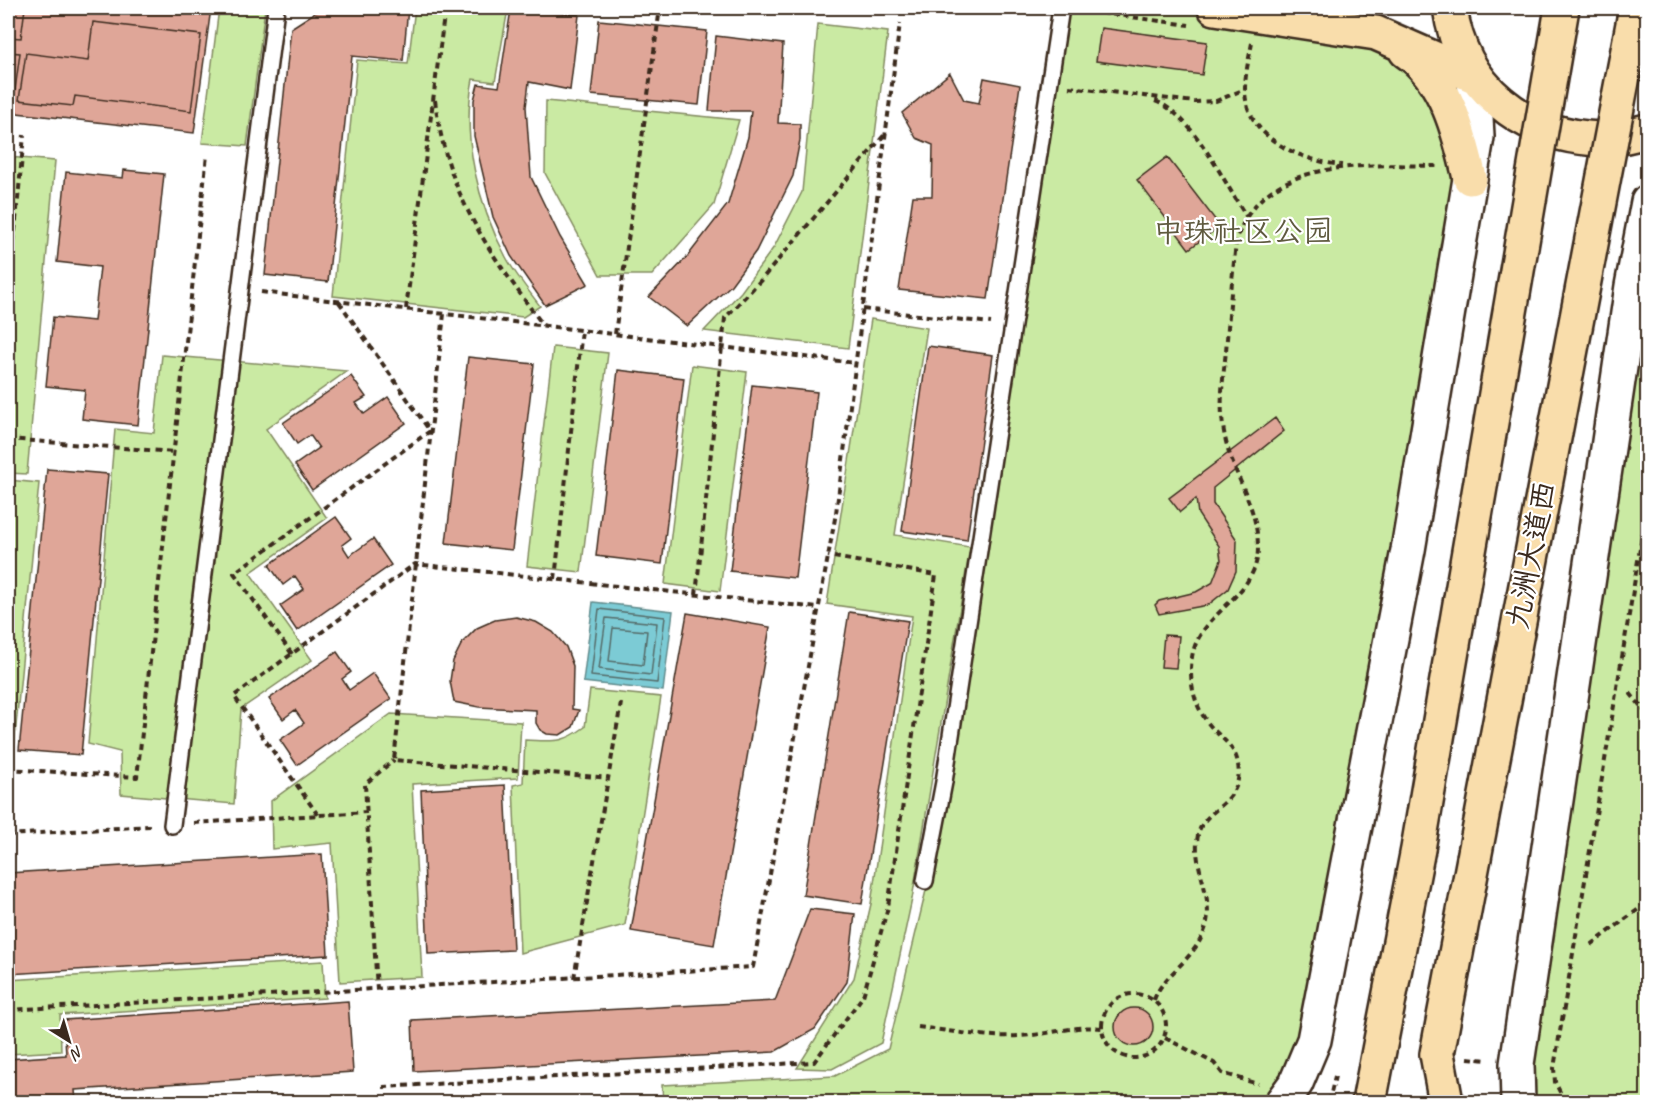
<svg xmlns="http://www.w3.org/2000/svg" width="1655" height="1110" font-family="Caveat,'LXGW WenKai TC',sans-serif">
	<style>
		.green { fill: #caeaa3; stroke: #828a60; stroke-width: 1.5 }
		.water { fill: #7bcbd5; stroke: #618b8c; stroke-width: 1.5 }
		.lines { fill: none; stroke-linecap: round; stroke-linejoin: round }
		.shore { stroke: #556a67; stroke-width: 1.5 }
		.building { fill: #dfa698; stroke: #3b2a1e; stroke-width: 1.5 }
		.service-casing { stroke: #3b2a1e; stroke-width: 20 }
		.secondary-casing { stroke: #3b2a1e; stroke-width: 38 }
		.primary-casing { stroke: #3b2a1e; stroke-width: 38 }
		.path { stroke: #3b2a1e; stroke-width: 4; stroke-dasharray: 6 4.5; stroke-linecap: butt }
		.service { stroke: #fff; stroke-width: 15 }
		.secondary { stroke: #fff; stroke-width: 33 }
		.primary { stroke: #f9ddab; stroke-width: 33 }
		.rail { stroke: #3b2a1e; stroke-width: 4.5; stroke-dasharray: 9 4.5; stroke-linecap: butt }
		.primary-bridge-casing { stroke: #3b2a1e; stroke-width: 38; stroke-linecap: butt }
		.trunk-bridge-casing { stroke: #3b2a1e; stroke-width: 38; stroke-linecap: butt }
		.primary-bridge { stroke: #f9ddab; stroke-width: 33 }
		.trunk-bridge { stroke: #f9ddab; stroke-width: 33 }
		.labels { text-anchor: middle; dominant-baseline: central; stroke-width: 4.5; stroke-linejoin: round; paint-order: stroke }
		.park-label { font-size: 30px; fill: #5f5a3f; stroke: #fff }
		.street-label { font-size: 30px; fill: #3b2a1e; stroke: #fff }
	</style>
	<rect width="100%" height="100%" fill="#fff"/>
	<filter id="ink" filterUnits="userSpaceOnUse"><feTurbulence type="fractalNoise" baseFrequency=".0167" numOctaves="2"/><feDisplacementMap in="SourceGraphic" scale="12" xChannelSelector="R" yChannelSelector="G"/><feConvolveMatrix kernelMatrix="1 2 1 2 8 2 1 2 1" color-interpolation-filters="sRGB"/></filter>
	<g filter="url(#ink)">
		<path class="green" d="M 219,8 L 265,8 L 247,146 L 202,143 Z
			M 415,8 L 508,9 L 495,82 L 473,79 C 461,137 478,205 506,257 C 515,274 528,290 540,306 L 523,317 L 333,296 L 357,60 L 408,64 Z
			M 1065,8 L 1185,8 L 1375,36 L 1410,57 L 1466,179 L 1312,1039 L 1280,1102 L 663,1102 L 662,1085 L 835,1076 L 888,1049 L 928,882 Z
			M 818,24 L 888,32 L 848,348 L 704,331 L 741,292 L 774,247 L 802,192 Z
			M 546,101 L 739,120 L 714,205 L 652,275 L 600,275 L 545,173 Z
			M 8,157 L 55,161 L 27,474 L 8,473 Z
			M 1647,204 L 1647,1102 L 1504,1102 Z
			M 871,319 L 927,328 L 895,535 L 970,547 L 912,899 L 881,1043 L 832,1069 L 797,1068 L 854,978 L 871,904 L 912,616 L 827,604 Z
			M 553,347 L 608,353 L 581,572 L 527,566 Z
			M 162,355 L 347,371 L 266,429 L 327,518 L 250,573 L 312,660 L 241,709 L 234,804 L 121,794 L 120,752 L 88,744 L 115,429 L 154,433 Z
			M 692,365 L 747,372 L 720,591 L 665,584 Z
			M 8,480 L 39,483 L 14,747 L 8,747 Z
			M 590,690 L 661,697 L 625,925 L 520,953 L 513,785 L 523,783 L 525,740 C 554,741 562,744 585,727 Z
			M 391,714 L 521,722 L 518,778 L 412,784 L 422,977 L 340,982 L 332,843 L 272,849 L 271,801 Z
			M 323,961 L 325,998 L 60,1015 L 61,1051 L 8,1054 L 8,980 Z"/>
		<path class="water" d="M 593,602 L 673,611 L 663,691 L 583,682 Z"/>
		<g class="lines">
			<path class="shore" d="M 599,609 L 665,617 L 657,683 L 591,676 Z
				M 606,618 L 657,623 L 651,675 L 599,669 Z
				M 613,628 L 647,631 L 643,665 L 609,661 Z"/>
		</g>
		<path class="building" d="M 8,8 L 211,8 L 194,133 L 8,112 Z
			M 8,8 L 25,8 L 21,38 L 8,37 Z
			M 322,8 L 408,8 L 403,61 L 352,56 L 328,282 L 265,275 L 291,28 Z
			M 511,9 L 579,15 L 570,90 L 529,82 L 526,107 L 531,177 L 560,237 L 588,284 L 545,305 L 511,256 L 493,217 L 474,136 L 474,100 L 478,84 L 499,87 Z
			M 599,20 L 707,31 L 699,105 L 591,95 Z
			M 93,22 L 201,35 L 191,111 L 75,96 L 73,106 L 19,100 L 26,53 L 88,61 Z
			M 1101,28 L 1207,42 L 1202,75 L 1096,61 Z
			M 716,36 L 783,44 L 778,123 L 800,124 L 800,140 L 793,176 L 756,251 L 731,285 L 687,326 L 649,297 L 687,257 L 728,204 L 748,137 L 751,111 L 709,111 Z
			M 8,52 L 20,53 L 14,97 L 8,96 Z
			M 950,73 L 964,100 L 979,103 L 984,78 L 1020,85 L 988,299 L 899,290 L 913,196 L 932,196 L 933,145 L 916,138 L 902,113 Z
			M 1167,157 L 1220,226 L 1189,249 L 1137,180 Z
			M 124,170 L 164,174 L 138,425 L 82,419 L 85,390 L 46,386 L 53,317 L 94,321 L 100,267 L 57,262 L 66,172 L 123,178 Z
			M 928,346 L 993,355 L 967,540 L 902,531 Z
			M 468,357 L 534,364 L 512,550 L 446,543 Z
			M 618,370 L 684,378 L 662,564 L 596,556 Z
			M 351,376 L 366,397 L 356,403 L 364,414 L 388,397 L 406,423 L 312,490 L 295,465 L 319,448 L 310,435 L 297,444 L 283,423 Z
			M 752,385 L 817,392 L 795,578 L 730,571 Z
			M 1275,418 L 1284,431 L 1213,488 L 1213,504 L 1237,540 L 1236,571 L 1228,589 L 1208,605 L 1159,614 L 1155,605 L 1159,601 L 1196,592 L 1212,583 L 1221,560 L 1219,546 L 1198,514 L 1196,499 L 1180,512 L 1169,498 Z
			M 47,469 L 108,474 L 81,755 L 19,750 Z
			M 336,517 L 351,538 L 342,545 L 349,556 L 373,539 L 391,565 L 297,631 L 280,606 L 304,589 L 295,576 L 283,585 L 269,565 Z
			M 849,612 L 908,621 L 862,904 L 803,895 Z
			M 687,613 L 770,627 L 714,945 L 631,931 Z
			M 516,617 L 536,622 L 553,632 L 566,647 L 573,666 L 572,709 L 579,710 L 573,727 L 560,735 L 547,734 L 540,730 L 536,723 L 536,710 L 479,707 L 454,702 L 450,681 L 453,661 L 462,643 L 477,628 L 495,620 Z
			M 1164,635 L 1179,636 L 1176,668 L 1161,667 Z
			M 337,652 L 351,672 L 342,679 L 349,690 L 373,673 L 391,699 L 297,765 L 280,740 L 304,723 L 295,710 L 283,719 L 269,699 Z
			M 505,785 L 513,950 L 428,954 L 421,790 Z
			M 322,854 L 328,955 L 8,974 L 8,873 Z
			M 810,909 L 855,914 L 847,982 L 815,1029 L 774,1052 L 414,1071 L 412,1020 L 775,1001 Z
			M 348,1001 L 353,1072 L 75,1090 L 76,1102 L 8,1102 L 8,1059 L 66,1055 L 64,1020 Z
			M1115 1027a19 19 0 1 1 38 0a19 19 0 1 1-38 0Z"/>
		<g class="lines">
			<g class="service-casing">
				<path id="service" d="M 172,825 L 276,8
					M 925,881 L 944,782 L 1061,8"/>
			</g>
			<g class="secondary-casing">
				<path id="secondary" d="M 1282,1102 L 1296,1083 L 1314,1040 L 1408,550 L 1477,137 L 1474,76
					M 1518,1102 L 1517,1064 L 1632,286 L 1648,202"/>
			</g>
			<g class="primary-casing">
				<path id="primary" d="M 1215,8 L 1376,33 L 1474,76
					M 1450,8 C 1461,87 1523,137 1602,139 C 1617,140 1633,134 1648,131
					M 1406,51 C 1446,77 1460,135 1470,178
					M 1437,1054 L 1474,858"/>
			</g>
			<path class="path" d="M 1081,10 L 1189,25
				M 1252,43 C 1249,58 1245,74 1245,89 C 1245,138 1301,161 1342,165
				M 1069,87 L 1195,102 L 1216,101 L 1245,89
				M 435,100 C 447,196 488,250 543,325
				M 1155,101 C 1193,115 1224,182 1246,216
				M 261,292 L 856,363
				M 8,305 L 24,135
				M 406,309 L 445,8
				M 863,309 L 991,323
				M 444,314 L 394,760 L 610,778
				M 615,334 L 660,8
				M 8,439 L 174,452
				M 555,579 L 582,330
				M 696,595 L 725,318 L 761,280 L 886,133
				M 1642,624 L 1648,620
				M 292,654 L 234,573 L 430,431 L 339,302
				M 1630,693 L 1648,715
				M 8,769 L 137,777 L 207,155
				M 318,815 L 234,696 L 415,564 L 819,608
				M 194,823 L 367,812
				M 8,835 L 150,826
				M 1591,945 L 1648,902
				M 574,978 L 621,703
				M 377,990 L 365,784 L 394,760
				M1102 1026a32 32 0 1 1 64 0a32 32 0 1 1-64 0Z
				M 1154,1000 C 1162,975 1192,962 1204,932 C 1218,898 1189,866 1199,831 C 1207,807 1244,803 1238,764 C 1236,749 1225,741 1215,731 C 1196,712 1188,685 1192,657 C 1199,612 1258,597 1258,548 C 1258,503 1231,474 1224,432 C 1219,405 1223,378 1226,351 C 1229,315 1232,279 1236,243 C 1258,156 1368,165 1437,166
				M 8,1010 L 753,967 L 836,513 L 900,23
				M 918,1027 C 951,1031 986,1038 1019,1036 C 1049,1035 1072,1025 1102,1028
				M 1165,1038 L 1214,1063 L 1222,1073 L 1258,1084
				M 1468,1058 L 1487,1060
				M 383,1087 L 814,1062 L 863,996 L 888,907 L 936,575 L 828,556
				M 1329,1102 L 1335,1076
				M 1565,1102 L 1555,1082 L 1554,1068 L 1648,500"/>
			<use href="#service" class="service"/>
			<use href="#secondary" class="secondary"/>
			<use href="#primary" class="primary"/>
			<path class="rail" d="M 1640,8 L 1648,8"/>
			<g class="primary-bridge-casing">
				<path id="primary-bridge" d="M 1474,858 L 1636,8
					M 1369,1102 L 1418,849 L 1562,8"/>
			</g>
			<g class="trunk-bridge-casing">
				<path id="trunk-bridge" d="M 1437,1054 L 1446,1102"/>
			</g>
			<use href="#primary-bridge" class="primary-bridge"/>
			<use href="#trunk-bridge" class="trunk-bridge"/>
		</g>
	</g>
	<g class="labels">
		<g class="park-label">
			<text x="1243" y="231">中珠社区公园</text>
		</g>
		<g class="street-label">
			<text transform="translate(1531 555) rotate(-79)">九洲大道西</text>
		</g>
	</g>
	<rect width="1655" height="1110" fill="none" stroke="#fff" stroke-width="30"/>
	<rect x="15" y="15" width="1625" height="1080" fill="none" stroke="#3b2a1e" stroke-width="2" filter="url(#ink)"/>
	<g transform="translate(69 1041) rotate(143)" stroke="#ffffff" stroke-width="4.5" paint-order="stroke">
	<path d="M0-4.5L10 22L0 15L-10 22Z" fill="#3b2a1e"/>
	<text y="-9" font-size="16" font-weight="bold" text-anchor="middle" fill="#3b2a1e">N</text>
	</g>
</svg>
